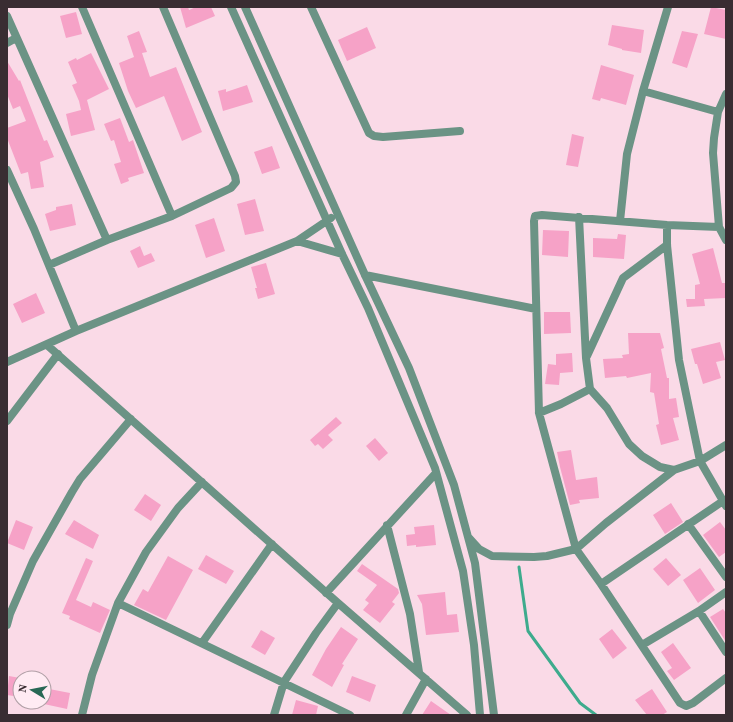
<svg xmlns="http://www.w3.org/2000/svg" width="733" height="722" font-family="'Source Serif 4',serif">
	<style>
		.lines { fill: none; stroke-linecap: round; stroke-linejoin: round }
		.stream { stroke: #3eab8d; stroke-width: 3 }
		.building { fill: #f6a2c7 }
		.minor { stroke: #6b9385; stroke-width: 8 }
	</style>
	<rect width="100%" height="100%" fill="#fadae7"/>
	<g class="lines">
		<path class="stream" d="M 519,567 L 528,631 L 580,703 L 596,715"/>
	</g>
	<path class="building" d="M 180,7 L 188,7 L 189,10 L 196,7 L 211,7 L 215,16 L 186,28 Z
		M 711,7 L 726,10 L 726,39 L 704,34 Z
		M 76,12 L 82,34 L 66,38 L 60,16 Z
		M 612,25 L 644,30 L 641,53 L 622,50 L 622,49 L 608,45 Z
		M 367,27 L 376,48 L 347,61 L 338,40 Z
		M 139,31 L 147,52 L 142,53 L 150,77 L 176,67 L 202,132 L 182,141 L 164,96 L 136,108 L 128,91 L 119,63 L 134,57 L 127,36 Z
		M 682,31 L 698,34 L 687,68 L 672,63 Z
		M 91,53 L 109,89 L 87,100 L 95,130 L 71,136 L 66,114 L 81,110 L 79,101 L 72,85 L 77,83 L 68,62 L 76,58 L 77,60 Z
		M 7,61 L 19,81 L 20,80 L 44,141 L 47,140 L 54,157 L 40,162 L 44,187 L 31,189 L 28,172 L 21,174 L 7,138 L 7,128 L 26,121 L 20,106 L 13,109 L 7,94 Z
		M 601,65 L 634,75 L 626,105 L 601,98 L 600,101 L 592,99 Z
		M 247,85 L 253,102 L 223,111 L 218,91 L 226,89 L 226,92 Z
		M 120,118 L 129,142 L 133,140 L 144,173 L 128,178 L 129,181 L 121,184 L 114,164 L 121,162 L 114,140 L 111,141 L 104,124 Z
		M 572,134 L 584,137 L 578,167 L 566,165 Z
		M 272,146 L 280,168 L 262,174 L 254,152 Z
		M 255,199 L 264,231 L 245,235 L 237,204 Z
		M 72,204 L 76,225 L 50,231 L 45,214 L 56,210 L 56,207 Z
		M 214,218 L 225,251 L 206,258 L 195,225 Z
		M 543,230 L 569,231 L 568,257 L 542,255 Z
		M 618,234 L 626,235 L 624,259 L 593,257 L 593,238 L 617,239 Z
		M 140,246 L 144,256 L 151,253 L 155,261 L 138,268 L 130,251 Z
		M 713,248 L 722,283 L 726,283 L 726,298 L 704,299 L 705,306 L 687,307 L 686,299 L 695,299 L 695,285 L 700,284 L 692,254 Z
		M 266,263 L 275,294 L 258,299 L 255,288 L 257,288 L 251,267 Z
		M 36,293 L 45,313 L 22,323 L 13,304 Z
		M 544,312 L 570,312 L 571,333 L 544,334 Z
		M 628,333 L 660,333 L 664,348 L 661,349 L 667,378 L 669,378 L 669,399 L 676,398 L 679,417 L 673,418 L 679,440 L 661,445 L 656,425 L 659,424 L 654,393 L 650,392 L 651,373 L 627,378 L 626,376 L 605,378 L 603,359 L 623,358 L 622,355 L 629,354 Z
		M 720,342 L 725,360 L 716,362 L 721,378 L 703,384 L 697,364 L 695,364 L 691,349 Z
		M 572,353 L 573,372 L 560,373 L 559,385 L 545,384 L 548,364 L 556,365 L 556,354 Z
		M 336,417 L 342,423 L 328,435 L 333,440 L 323,449 L 318,444 L 315,446 L 310,440 Z
		M 375,438 L 388,453 L 379,461 L 366,446 Z
		M 571,450 L 576,480 L 597,477 L 599,498 L 579,500 L 580,503 L 570,505 L 560,467 L 557,452 Z
		M 145,494 L 161,505 L 151,521 L 134,510 Z
		M 671,503 L 683,522 L 665,534 L 653,515 Z
		M 16,520 L 33,527 L 24,550 L 7,543 Z
		M 74,520 L 99,535 L 93,549 L 65,534 Z
		M 720,522 L 726,530 L 726,552 L 719,557 L 703,535 Z
		M 434,525 L 436,545 L 416,547 L 416,545 L 407,546 L 406,535 L 415,534 L 414,527 Z
		M 206,555 L 234,571 L 226,584 L 198,569 Z
		M 168,556 L 193,570 L 166,620 L 134,605 L 143,589 L 148,592 Z
		M 86,558 L 93,561 L 76,600 L 91,607 L 93,602 L 110,610 L 100,633 L 69,619 L 70,616 L 62,613 Z
		M 666,558 L 681,575 L 668,586 L 653,569 Z
		M 362,564 L 398,589 L 399,593 L 392,602 L 395,604 L 380,623 L 363,610 L 369,603 L 365,600 L 377,585 L 357,571 Z
		M 700,568 L 715,590 L 698,603 L 683,580 Z
		M 445,592 L 447,615 L 457,614 L 459,632 L 426,635 L 422,604 L 417,595 Z
		M 723,609 L 726,613 L 726,642 L 710,617 Z
		M 341,627 L 358,639 L 342,664 L 344,665 L 332,687 L 312,675 L 326,649 Z
		M 612,629 L 627,648 L 613,659 L 599,639 Z
		M 261,630 L 275,638 L 265,655 L 251,647 Z
		M 673,643 L 691,668 L 674,680 L 667,671 L 672,668 L 661,652 Z
		M 9,676 L 20,678 L 20,697 L 7,695 Z
		M 352,676 L 376,685 L 370,702 L 346,692 Z
		M 44,688 L 70,693 L 67,709 L 44,704 Z
		M 652,689 L 667,712 L 662,715 L 647,715 L 635,700 Z
		M 296,700 L 318,706 L 316,715 L 292,715 Z
		M 431,701 L 451,715 L 422,715 Z"/>
	<g class="lines">
		<path class="minor" d="M 82,7 L 172,216
			M 231,7 L 342,254 L 368,308 L 435,468 L 463,571 L 474,645 L 480,715
			M 245,7 L 365,275 L 409,368 L 454,485 L 475,563 L 494,715
			M 311,7 L 369,133 L 374,136 L 383,137 L 460,131
			M 7,16 L 107,240
			M 7,43 L 16,38
			M 643,91 L 718,112
			M 726,94 L 718,112 L 714,138 L 713,153 L 719,227 L 726,240
			M 7,170 L 34,229 L 76,331
			M 579,217 L 586,358 L 590,389 L 607,408 L 629,444 L 642,456 L 660,467 L 674,470
			M 620,221 L 627,154 L 643,91 L 668,7
			M 667,225 L 667,245 L 679,360 L 700,461 L 726,506
			M 719,227 L 667,225 L 542,215 L 535,216 L 534,221 L 539,413 L 576,549 L 601,584 L 680,703 L 686,706 L 693,703 L 726,678
			M 297,241 L 342,254
			M 49,265 L 107,240 L 172,216 L 231,188 L 236,182 L 235,176 L 163,7
			M 365,275 L 536,309
			M 47,345 L 338,603 L 467,715
			M 587,356 L 623,278 L 667,245
			M 7,362 L 76,331 L 297,241 L 331,218
			M 539,413 L 561,404 L 590,389
			M 7,421 L 58,354
			M 688,524 L 726,577
			M 387,525 L 410,614 L 419,672
			M 469,538 L 479,549 L 492,556 L 534,557 L 547,556 L 576,549 L 606,523 L 674,470 L 700,461 L 726,445
			M 601,584 L 723,501
			M 326,593 L 436,473
			M 118,603 L 350,715
			M 699,611 L 726,652
			M 7,625 L 10,614 L 33,561 L 72,492 L 80,479 L 131,419
			M 202,643 L 272,544
			M 642,645 L 699,611 L 726,592
			M 82,715 L 92,675 L 118,603 L 146,552 L 178,508 L 202,482
			M 274,715 L 284,682 L 316,633 L 338,603
			M 406,715 L 426,679"/>
	</g>
	<rect width="733" height="722" fill="none" stroke="#392d32" stroke-width="16"/>
	<g transform="translate(32 690) rotate(280)"><circle r="19" fill="#ffebf3" stroke="#b09fa6"/>
	<path d="M0-3L7 15L0 10L-7 15Z" fill="#286855"/>
	<text y="-6" font-size="11" font-weight="bold" text-anchor="middle" fill="#392d32">N</text>
	</g>
</svg>
